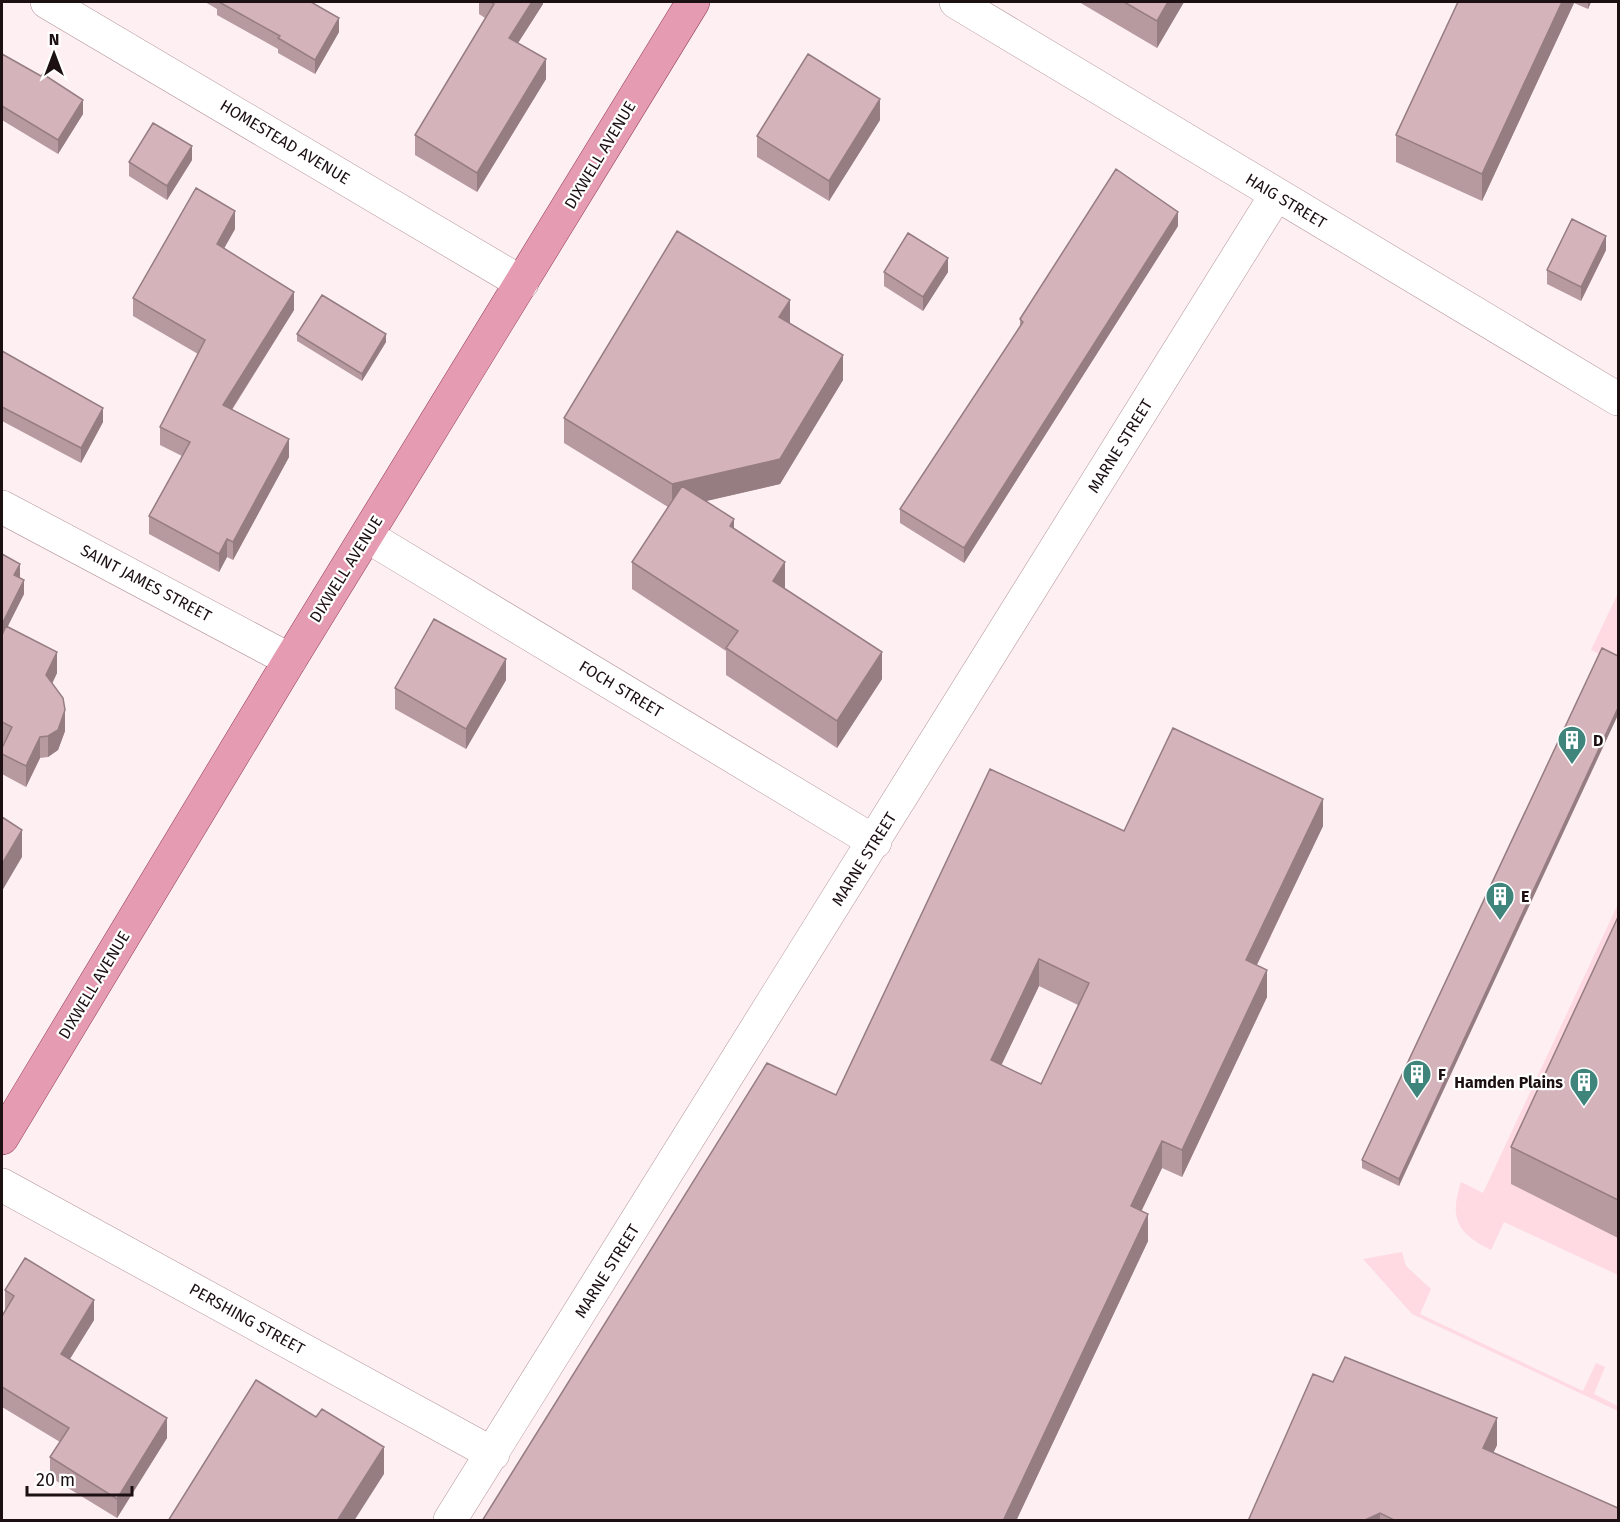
<svg xmlns="http://www.w3.org/2000/svg" width="1620" height="1522" font-family="'Fira Sans',sans-serif">
	<style>
		.green { fill: #ffdae2 }
		.lines { fill: none; stroke-linecap: round; stroke-linejoin: round }
		.minor-casing { stroke: #b4939a; stroke-width: 34 }
		.primary-casing { stroke: #933f59; stroke-width: 34 }
		.minor { stroke: #fff; stroke-width: 33 }
		.primary { stroke: #e59bb2; stroke-width: 33 }
		.wall { fill: #b79aa0; fill-rule: evenodd }
		.shaded-wall { fill: #957d82 }
		.building { fill: #d5b3ba; stroke: #957d82; stroke-width: 1.5; fill-rule: evenodd }
		.labels { text-anchor: middle; dominant-baseline: central; stroke-width: 4.5; stroke-linejoin: round; paint-order: stroke }
		.street-label { font-size: 16px; fill: #1c1013; stroke: #fff }
		.poi-label { font-size: 16px; font-weight: bold; fill: #1c1013; stroke: #fff; text-anchor: start }
	</style>
	<rect width="100%" height="100%" fill="#fdeff2"/>
	<path class="green" d="M 1618,593 L 1618,663 L 1591,650 Z
		M 1618,904 L 1618,1275 L 1504,1222 L 1491,1250 C 1457,1233 1449,1219 1461,1182 L 1483,1193 Z
		M 1402,1252 L 1406,1266 L 1431,1289 L 1420,1314 L 1583,1391 L 1596,1363 L 1605,1367 L 1594,1394 L 1618,1406 L 1618,1411 L 1412,1314 L 1363,1259 Z"/>
	<g class="lines">
		<g class="minor-casing">
			<path id="minor" d="M 47,2 L 522,283
				M 956,2 L 1618,399
				M 2,507 L 290,660
				M 367,536 L 875,842
				M 2,1185 L 493,1454
				M 450,1520 L 1276,195"/>
		</g>
		<g class="primary-casing">
			<path id="primary" d="M 2,1138 L 290,660 L 693,2"/>
		</g>
		<use href="#minor" class="minor"/>
		<use href="#primary" class="primary"/>
	</g>
	<path class="wall" d="M 205,2 L 311,2 L 339,32 L 315,74 L 278,53 L 278,49 L 217,15 L 217,9 Z
		M 479,2 L 543,2 L 543,4 L 518,43 L 546,79 L 477,192 L 415,155 L 415,135 L 485,18 L 479,14 Z
		M 1079,2 L 1184,2 L 1157,48 Z
		M 1458,2 L 1591,2 L 1588,9 L 1574,3 L 1482,201 L 1396,162 L 1396,135 Z
		M 2,54 L 83,114 L 58,154 L 2,120 Z
		M 880,120 L 829,201 L 757,157 L 757,136 Z
		M 192,160 L 167,200 L 129,176 L 129,162 Z
		M 1178,226 L 964,563 L 900,523 L 900,509 L 1020,327 L 1020,319 Z
		M 235,229 L 224,248 L 294,310 L 232,410 L 289,457 L 233,560 L 227,557 L 219,572 L 149,534 L 149,516 L 182,456 L 160,445 L 160,427 L 198,354 L 133,316 L 133,298 Z
		M 1606,250 L 1581,301 L 1547,284 L 1547,270 Z
		M 884,272 L 948,272 L 923,311 L 884,286 Z
		M 790,323 L 843,380 L 780,484 L 705,501 L 734,528 L 785,589 L 882,679 L 837,748 L 726,675 L 726,651 L 632,589 L 632,562 L 668,507 L 564,443 L 564,418 Z
		M 297,334 L 386,342 L 362,381 L 297,341 Z
		M 2,351 L 103,422 L 81,463 L 2,421 Z
		M 2,554 L 20,578 L 24,594 L 7,627 L 57,673 L 52,684 L 65,731 L 58,750 L 48,757 L 40,758 L 26,787 L 2,774 L 2,748 L 4,744 L 2,742 Z
		M 1602,648 L 1399,1186 L 1362,1168 L 1362,1160 Z
		M 506,680 L 466,749 L 395,709 L 395,688 Z
		M 1323,826 L 1257,965 L 1267,997 L 1182,1177 L 1162,1168 L 1141,1211 L 1148,1241 L 1016,1521 L 482,1521 L 836,1095 L 1124,831 ZM 1039,986 L 1078,1005 L 1041,1084 L 1001,1065 Z
		M 1618,917 L 1618,1238 L 1511,1184 L 1511,1147 Z
		M 5,1290 L 94,1320 L 70,1359 L 167,1438 L 117,1518 L 50,1477 L 50,1457 L 60,1442 L 2,1407 L 2,1316 L 5,1310 Z
		M 1333,1382 L 1497,1445 L 1493,1453 L 1618,1521 L 1248,1521 Z"/>
	<path class="shaded-wall" d="M 532,2 L 543,2 L 543,4 L 509,57 L 509,38 Z
		M 1168,2 L 1184,2 L 1157,48 L 1157,21 Z
		M 1562,2 L 1574,2 L 1574,3 L 1482,201 L 1482,174 Z
		M 1588,2 L 1591,2 L 1588,9 Z
		M 339,18 L 339,32 L 315,74 L 315,60 Z
		M 546,59 L 546,79 L 477,192 L 477,173 Z
		M 880,99 L 880,120 L 829,201 L 829,181 Z
		M 83,100 L 83,114 L 58,154 L 58,140 Z
		M 192,146 L 192,160 L 167,200 L 167,186 Z
		M 235,211 L 235,229 L 217,261 L 217,244 Z
		M 1178,212 L 1178,226 L 964,563 L 964,548 Z
		M 1606,236 L 1606,250 L 1581,301 L 1581,287 Z
		M 948,258 L 948,272 L 923,311 L 923,297 Z
		M 294,292 L 294,310 L 223,423 L 223,405 Z
		M 790,300 L 790,324 L 779,317 Z
		M 386,334 L 386,342 L 362,381 L 362,374 Z
		M 843,355 L 843,380 L 780,484 L 672,509 L 672,484 Z
		M 103,408 L 103,422 L 81,463 L 81,448 Z
		M 289,439 L 289,457 L 233,560 L 233,542 Z
		M 734,519 L 734,546 L 730,526 Z
		M 227,539 L 227,557 L 219,572 L 219,554 Z
		M 785,562 L 785,589 L 773,581 Z
		M 20,564 L 20,578 L 14,575 Z
		M 24,580 L 24,594 L 2,638 L 2,624 Z
		M 57,652 L 57,673 L 46,696 L 46,675 Z
		M 882,652 L 882,679 L 837,748 L 837,721 Z
		M 506,659 L 506,680 L 466,749 L 466,729 Z
		M 1618,708 L 1618,715 L 1399,1186 L 1399,1179 Z
		M 65,710 L 65,731 L 58,750 L 48,757 L 48,736 Z
		M 40,737 L 40,758 L 26,787 L 26,766 Z
		M 1323,799 L 1323,826 L 1246,987 L 1246,960 Z
		M 22,830 L 22,857 L 2,891 L 2,864 Z
		M 1039,959 L 1039,986 L 991,1087 L 991,1060 Z
		M 1267,970 L 1267,997 L 1182,1177 L 1182,1150 Z
		M 1162,1141 L 1162,1168 L 1131,1233 L 1131,1206 Z
		M 1148,1214 L 1148,1241 L 1016,1521 L 1003,1521 Z
		M 94,1300 L 94,1320 L 61,1373 L 61,1354 Z
		M 167,1418 L 167,1438 L 117,1518 L 117,1499 Z
		M 1497,1418 L 1497,1445 L 1483,1475 L 1483,1448 Z
		M 384,1447 L 384,1474 L 354,1521 L 337,1521 Z
		M 1380,1513 L 1380,1521 L 1363,1521 Z"/>
	<path class="building" d="M 219,2 L 311,2 L 339,18 L 315,60 L 278,38 L 280,36 Z
		M 491,2 L 532,2 L 509,38 L 546,59 L 477,173 L 415,135 L 494,4 Z
		M 1124,2 L 1168,2 L 1157,21 Z
		M 1458,2 L 1562,2 L 1482,174 L 1396,135 Z
		M 2,54 L 41,76 L 43,74 L 83,100 L 58,140 L 2,106 Z
		M 808,54 L 880,99 L 829,181 L 757,136 Z
		M 153,123 L 192,146 L 167,186 L 129,162 Z
		M 1116,169 L 1178,212 L 964,548 L 900,509 L 1023,322 L 1020,319 Z
		M 196,188 L 235,211 L 217,244 L 294,292 L 223,405 L 289,439 L 233,542 L 227,539 L 219,554 L 149,516 L 190,442 L 160,427 L 205,340 L 133,298 Z
		M 1572,219 L 1606,236 L 1581,287 L 1547,270 Z
		M 677,231 L 790,300 L 779,317 L 843,355 L 780,459 L 672,484 L 564,418 Z
		M 908,233 L 948,258 L 923,297 L 884,272 Z
		M 322,295 L 386,334 L 362,374 L 297,334 Z
		M 2,351 L 103,408 L 81,448 L 2,407 Z
		M 682,486 L 734,519 L 730,526 L 785,562 L 773,581 L 882,652 L 837,721 L 726,648 L 738,631 L 632,562 Z
		M 2,554 L 20,564 L 14,575 L 24,580 L 2,624 Z
		M 434,619 L 506,659 L 466,729 L 395,688 Z
		M 6,626 L 57,652 L 46,675 L 63,698 L 65,710 L 58,730 L 48,736 L 40,737 L 26,766 L 2,754 L 2,748 L 12,727 L 2,722 L 2,635 Z
		M 1602,648 L 1618,656 L 1618,708 L 1399,1179 L 1362,1160 Z
		M 1173,728 L 1323,799 L 1246,960 L 1267,970 L 1182,1150 L 1162,1141 L 1131,1206 L 1148,1214 L 1003,1521 L 482,1521 L 767,1063 L 836,1095 L 990,769 L 1124,831 ZM 1039,959 L 1089,983 L 1041,1084 L 991,1060 Z
		M 2,817 L 22,830 L 2,864 Z
		M 1618,917 L 1618,1200 L 1511,1147 Z
		M 25,1258 L 94,1300 L 61,1354 L 167,1418 L 117,1499 L 50,1457 L 69,1428 L 2,1387 L 2,1316 L 14,1296 L 5,1290 Z
		M 1345,1357 L 1497,1418 L 1483,1448 L 1618,1508 L 1618,1521 L 1396,1521 L 1380,1513 L 1363,1521 L 1248,1521 L 1313,1374 L 1333,1382 Z
		M 256,1380 L 316,1417 L 322,1409 L 384,1447 L 337,1521 L 168,1521 Z"/>
	<defs>
		<g id="building-pin" transform="scale(1.5)"><path d="M0 17L-7.5 6A9.5 9.5 0 1 1 7.5 6Z" fill="#40857c" stroke="#fff"/><path d="M-4-6H4V6H1V3H-1V6H-4ZM-2.5-4.3h1.7v1.8h-1.7ZM.8-4.3h1.7v1.8H.8ZM-2.5-1h1.7V.8h-1.7ZM.8-1h1.7V.8H.8Z" fill="#fff"/></g>
	</defs>
	<g fill-rule="evenodd">
		<use href="#building-pin" x="1572" y="740"/>
		<use href="#building-pin" x="1500" y="896"/>
		<use href="#building-pin" x="1417" y="1074"/>
		<use href="#building-pin" x="1584" y="1082"/>
	</g>
	<g class="labels">
		<g class="street-label">
			<text transform="translate(285 142) rotate(31)">HOMESTEAD AVENUE</text>
			<text transform="translate(600 155) rotate(-59)">DIXWELL AVENUE</text>
			<text transform="translate(1286 201) rotate(31)">HAIG STREET</text>
			<text transform="translate(1120 446) rotate(-58)">MARNE STREET</text>
			<text transform="translate(346 569) rotate(-58)">DIXWELL AVENUE</text>
			<text transform="translate(146 583) rotate(28)">SAINT JAMES STREET</text>
			<text transform="translate(621 689) rotate(31)">FOCH STREET</text>
			<text transform="translate(864 859) rotate(-58)">MARNE STREET</text>
			<text transform="translate(94 985) rotate(-59)">DIXWELL AVENUE</text>
			<text transform="translate(607 1271) rotate(-58)">MARNE STREET</text>
			<text transform="translate(247 1319) rotate(29)">PERSHING STREET</text>
		</g>
		<g class="poi-label">
			<text x="1593" y="740">D</text>
			<text x="1521" y="896">E</text>
			<text x="1438" y="1074">F</text>
			<text x="1563" y="1082" text-anchor="end">Hamden Plains</text>
		</g>
	</g>
	<rect width="1620" height="1522" fill="none" stroke="#1c1013" stroke-width="6"/>
	<g transform="translate(54 54)" stroke="#ffffff" stroke-width="4.5" paint-order="stroke">
	<path d="M0-4.5L10 22L0 15L-10 22Z" fill="#1c1013"/>
	<text y="-9" font-size="16" font-weight="bold" text-anchor="middle" fill="#1c1013">N</text>
	</g>
	<path d="M27 1486v9h105v-9" fill="none" stroke="#1c1013" stroke-width="3"/>
	<text x="36" y="1486" font-size="18" fill="#1c1013" stroke="#ffffff" stroke-width="4.5" paint-order="stroke">20 m</text>
</svg>
